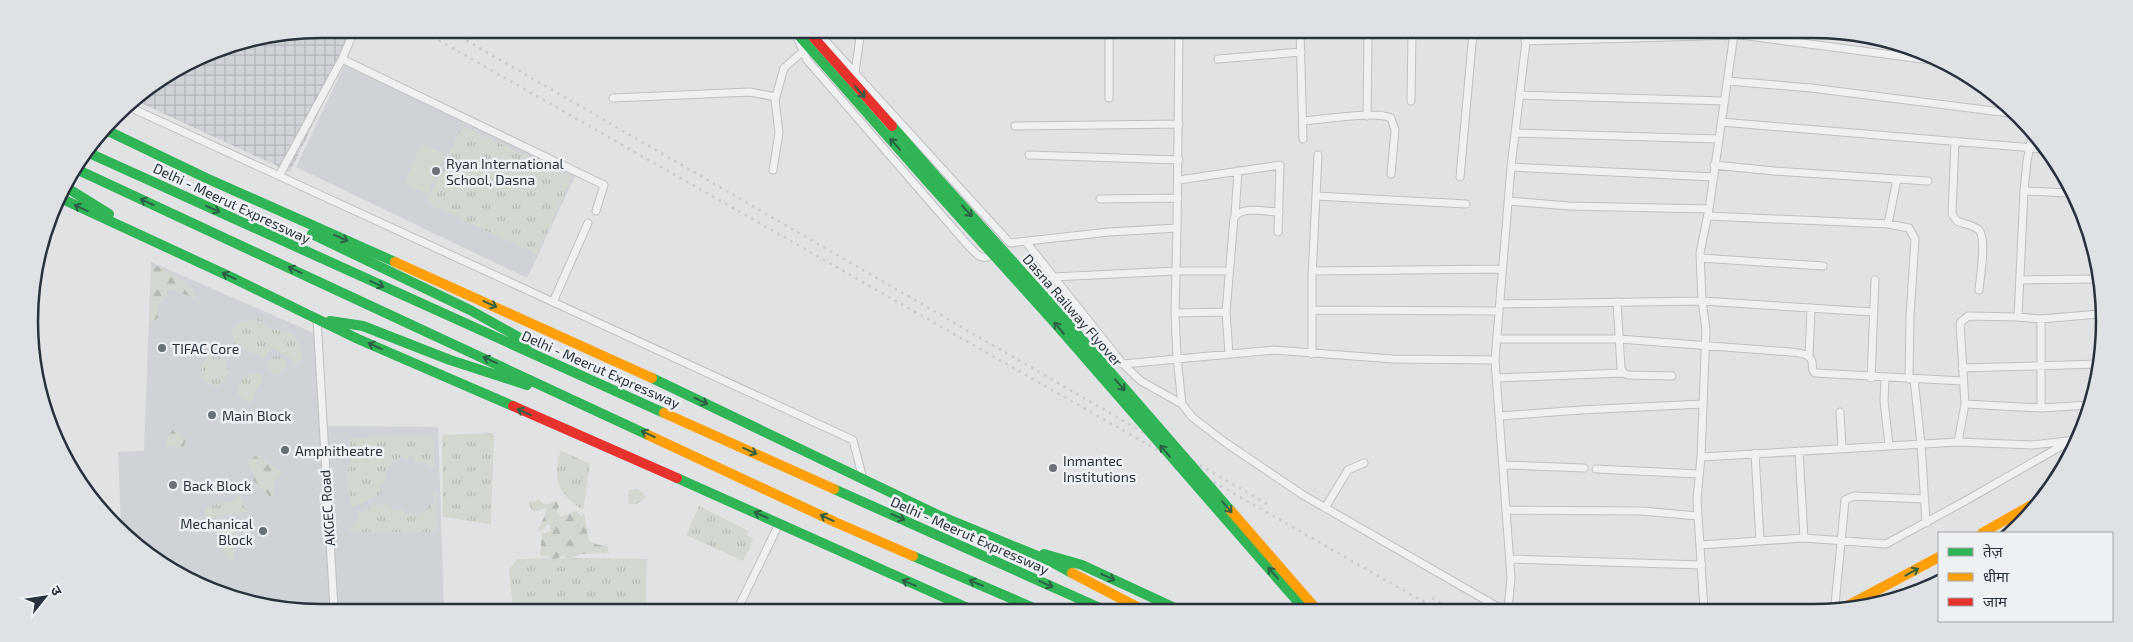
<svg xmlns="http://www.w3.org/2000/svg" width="2133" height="642" font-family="'Exo 2','Noto Sans Devanagari',sans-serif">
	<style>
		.built { fill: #cfd2d7 }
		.industrial { fill: url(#industrial-grid) }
		.grass { fill: url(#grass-tufts) }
		.forest { fill: url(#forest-firs) }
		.garden { fill: #d2d8d0 }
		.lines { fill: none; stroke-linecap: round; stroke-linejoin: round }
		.street-casing { stroke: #bec0c2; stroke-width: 9 }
		.street { stroke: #eff0f2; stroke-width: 7 }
		.fast { stroke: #30b455; stroke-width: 10 }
		.slow { stroke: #ff9f0a; stroke-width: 10 }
		.jam { stroke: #e5322d; stroke-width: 10 }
		.rail { stroke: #c9cbcc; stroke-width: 2.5; stroke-dasharray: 2.5 5; stroke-linecap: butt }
		.fast-bridge { stroke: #30b455; stroke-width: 10 }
		.slow-bridge { stroke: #ff9f0a; stroke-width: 10 }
		.oneway { stroke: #2b6045 }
		.poi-dot { fill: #697077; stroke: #eef1f4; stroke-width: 2 }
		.labels { text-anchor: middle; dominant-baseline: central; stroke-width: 5; stroke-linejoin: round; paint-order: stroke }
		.poi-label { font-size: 14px; fill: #29323c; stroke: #eef1f4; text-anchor: start }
		.street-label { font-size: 14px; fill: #29323c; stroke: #eef1f4 }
		.rim { fill: none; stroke: #29323c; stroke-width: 2.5 }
	</style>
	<defs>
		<pattern id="industrial-grid" width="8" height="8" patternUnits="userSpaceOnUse" patternTransform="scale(1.25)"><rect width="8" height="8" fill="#cfd2d7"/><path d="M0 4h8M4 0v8" fill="none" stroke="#b2b5b9"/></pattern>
		<pattern id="grass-tufts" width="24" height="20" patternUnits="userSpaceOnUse" patternTransform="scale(1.25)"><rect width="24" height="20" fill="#d2d8d0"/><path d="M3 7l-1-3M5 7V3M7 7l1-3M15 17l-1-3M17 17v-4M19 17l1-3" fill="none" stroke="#b4bab4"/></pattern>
		<pattern id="forest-firs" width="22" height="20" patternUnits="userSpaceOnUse" patternTransform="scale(1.25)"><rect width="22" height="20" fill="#d2d8d0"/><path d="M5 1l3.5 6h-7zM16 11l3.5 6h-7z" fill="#b4bab4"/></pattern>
	</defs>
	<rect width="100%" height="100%" fill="#e0e2e4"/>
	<path class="built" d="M 345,64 L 576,174 L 527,278 L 296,167 Z
		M 151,262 L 321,336 L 326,426 L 438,427 L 444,608 L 264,608 L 175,574 L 121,527 L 118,452 L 144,451 Z"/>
	<path class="industrial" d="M 321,29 L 359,29 L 290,172 L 132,99 L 209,51 Z"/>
	<path class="grass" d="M 462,126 L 572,177 L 537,254 L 426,203 Z
		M 260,318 L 268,328 L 293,334 L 299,343 L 303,360 L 292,368 L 293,359 L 271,348 L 265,359 L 233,343 L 232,330 L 239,322 Z
		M 212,352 L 226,359 C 230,373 228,377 217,387 L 199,378 L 203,363 Z
		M268 365a9 9 0 1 1 18 0a9 9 0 1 1-18 0Z
		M 254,373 L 261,375 L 262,380 L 250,403 L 237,395 L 243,376 L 248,378 L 250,374 L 253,376 Z
		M 494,433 L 491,524 L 443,517 L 442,435 Z
		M 432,436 L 436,468 L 430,468 L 428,463 L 415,462 L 413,458 L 406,459 L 402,456 L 395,460 L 392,466 L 385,469 L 387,474 L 385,481 L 380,484 L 382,490 L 381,494 L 353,507 L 349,500 L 347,471 L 351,461 L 350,437 Z
		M 560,450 L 590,464 L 583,510 C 556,492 554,480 560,450 Z
		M 436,490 L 437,532 L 350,532 L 349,528 L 359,521 L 357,515 L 371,507 L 386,503 L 392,511 L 402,509 L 407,515 L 412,513 L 418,515 L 427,511 L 428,506 L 435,503 L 433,494 Z
		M 241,495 L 247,512 L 204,519 L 207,507 L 233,500 Z
		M 699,506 L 749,531 L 747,535 L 754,539 L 743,561 L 686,535 Z
		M 228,528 L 232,532 L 237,531 L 233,560 L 226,558 L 217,536 Z
		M 578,558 L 647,559 L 646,608 L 513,608 L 509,570 L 517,559 Z"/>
	<path class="forest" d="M 158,266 L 193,288 L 198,300 L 179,292 L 169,290 L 158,308 L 158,318 L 150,323 L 152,269 Z
		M 172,430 L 187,439 L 182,449 L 167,446 L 167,440 Z
		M 257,455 L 283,473 L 275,479 L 274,495 L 270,497 L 264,489 L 253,481 L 254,478 L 248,462 Z
		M 638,489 L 647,497 L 637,504 L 628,504 L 629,490 Z
		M 538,498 C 544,506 548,504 556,501 L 559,506 L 557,512 L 561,517 L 576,511 L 581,516 L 584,513 L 589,541 L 599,545 L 607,545 L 609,553 L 581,554 L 572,558 L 566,558 L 564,555 L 553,561 L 549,556 L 540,556 L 542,534 L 551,531 L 549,522 L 544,529 L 538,531 L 547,510 L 545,508 L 535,512 L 531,509 L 529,501 L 535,502 Z"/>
	<path class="garden" d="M 421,144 L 445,154 L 428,194 L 404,184 Z"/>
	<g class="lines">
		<g class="street-casing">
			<path id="street" d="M 811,31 L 824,39 L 1010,243 L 1109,232 L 1177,228 L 1175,313 L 1177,358 L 1182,404 L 1192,417 L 1226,443 L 1303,495 L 1503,610
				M 1109,32 L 1109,98
				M 1300,32 L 1303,139
				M 796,35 L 807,60 L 965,242 C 977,254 981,264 997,252
				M 1525,41 L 1741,35 L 1930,60
				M 342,59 L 355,29
				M 1218,59 L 1301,52
				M 855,72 L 861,31
				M 1728,81 L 1811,88 L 2009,113
				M 1519,95 L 1725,101
				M 613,98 L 750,92 L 776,97
				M 1411,101 L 1412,33
				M 125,105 L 853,440 L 863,479
				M 1367,116 L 1368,33
				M 1303,121 C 1322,120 1375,110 1391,118 L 1395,130 L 1391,174
				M 1721,122 L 2045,149
				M 1015,126 L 1179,124
				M 1515,133 L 1719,139
				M 1955,141 L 1952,214 L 1957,221 C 1963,224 1974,225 1979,230 C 1987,239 1980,278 1979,290
				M 1029,155 L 1179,160
				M 1714,165 L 1774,171 L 1928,181
				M 1511,167 L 1714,177
				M 773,170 L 779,133 L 775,100 L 784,68 L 802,52
				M 279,176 L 342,59 L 604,185 L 596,211
				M 1460,177 L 1473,33
				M 1179,180 L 1280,165 L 1278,232
				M 2024,191 L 2069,193
				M 1316,196 L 1466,204
				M 1100,199 L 1178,198
				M 1508,201 L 1569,206 L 1709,209
				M 1235,215 L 1238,171
				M 1708,216 L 1888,224 L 1909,228 L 1915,239 L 1910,317 L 1909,379
				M 1888,224 L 1897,179
				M 1177,228 L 1179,32
				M 1026,242 L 1123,364 L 1141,381 L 1182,404
				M 1700,258 L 1823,266
				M 1313,271 L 1502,269
				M 1053,277 L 1175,271 L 1229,271
				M 2020,280 L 2099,279
				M 553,302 L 588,223
				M 1617,302 L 1621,368 L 1623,373 L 1628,375 L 1672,376
				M 1500,304 L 1702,301 L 1873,312
				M 1312,310 L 1499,311
				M 1175,313 L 1226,312
				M 2018,317 L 2041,319 L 2099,314
				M 317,319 L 334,608
				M 2041,319 L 2041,408
				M 1497,339 L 1619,339 L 1791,352 C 1798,353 1810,353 1812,362 C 1813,367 1811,369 1815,373 L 1963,381
				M 1229,354 L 1226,312 L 1234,218 C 1242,205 1266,212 1279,212
				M 1312,354 L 1312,277 L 1318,155
				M 1809,357 L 1811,308
				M 1123,364 L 1274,350 L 1393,359 L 1495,360
				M 1962,368 L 2099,364
				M 1497,378 L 1623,373
				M 1871,378 L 1875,280
				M 1885,378 L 1884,401 L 1889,445
				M 1914,379 L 1921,444 L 1926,523
				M 1965,404 L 2041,408 L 2089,405
				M 1840,412 L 1842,447
				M 1500,416 L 1581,410 L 1702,404
				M 1958,442 L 2032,445 L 2075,440
				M 1799,451 L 1804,538
				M 1755,453 L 1760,541
				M 1701,457 L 1958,442 L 1965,404 L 1960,323 L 1968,316 L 2018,317 L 2024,191 L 2027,161 L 2032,136
				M 1504,465 L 1584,468
				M 1596,469 L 1699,474
				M 1325,508 L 1348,470 L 1364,463
				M 1507,510 L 1642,511 L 1698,516
				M 1700,545 L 1804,538 L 1886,544 L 1965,501 L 2070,441
				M 1510,559 L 1702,565
				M 1835,605 L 1845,500 L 1854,496 L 1925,499
				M 739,606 L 779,524
				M 1508,610 L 1511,578 L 1495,360 L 1511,167 L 1527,33
				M 1704,610 L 1697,499 L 1701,457 L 1706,329 L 1702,301 L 1700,253 L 1709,209 L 1734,34"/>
		</g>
		<use href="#street" class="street"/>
		<path class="fast" d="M 794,30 L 927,181
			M 892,126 L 934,174
			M 106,130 L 206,178 L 395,262
			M 89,153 L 664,413
			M 76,169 L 648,435
			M 64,186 L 109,214
			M 58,197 L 233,278 L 358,339 L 513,406
			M 312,234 L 470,310 L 529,343
			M 330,321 L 363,326 L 450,360 L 527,385
			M 652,378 L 940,516 L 1052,562 L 1072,573
			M 677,478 L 970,609
			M 834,489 L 1102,609
			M 1044,554 L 1082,565 L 1177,609
			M 913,556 L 1036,609"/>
		<path class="slow" d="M 395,262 L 652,378
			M 664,413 L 834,489
			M 648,435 L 835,522 L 913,556
			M 1982,533 L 2037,502
			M 1072,573 L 1141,609
			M 1838,611 L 1939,557"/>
		<path class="jam" d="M 807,30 L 892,126
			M 513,406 L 677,478"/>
		<path class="rail" d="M 419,29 L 1438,610
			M 447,29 L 1267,504
			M 1432,598 L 1453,610"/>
		<path class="fast-bridge" d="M 934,174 L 1060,314 L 1231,511
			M 927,181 L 1053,321 L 1305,610"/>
		<path class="slow-bridge" d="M 1231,511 L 1317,610"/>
	</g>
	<defs><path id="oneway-shaft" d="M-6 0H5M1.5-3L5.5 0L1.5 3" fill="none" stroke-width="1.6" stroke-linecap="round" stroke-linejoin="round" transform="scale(1.25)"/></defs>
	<g class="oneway">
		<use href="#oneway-shaft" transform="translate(860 92) rotate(48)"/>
		<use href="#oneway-shaft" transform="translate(895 144) rotate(-132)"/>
		<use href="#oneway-shaft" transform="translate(147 202) rotate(-155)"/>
		<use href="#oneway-shaft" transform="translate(81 208) rotate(-155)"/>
		<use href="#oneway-shaft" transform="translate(213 209) rotate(25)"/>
		<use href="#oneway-shaft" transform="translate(967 211) rotate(48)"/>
		<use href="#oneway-shaft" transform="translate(341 238) rotate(24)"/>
		<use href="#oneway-shaft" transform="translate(295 270) rotate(-155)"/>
		<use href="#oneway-shaft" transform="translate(229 276) rotate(-155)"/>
		<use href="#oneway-shaft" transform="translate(377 284) rotate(24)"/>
		<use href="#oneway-shaft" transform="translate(490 304) rotate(24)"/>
		<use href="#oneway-shaft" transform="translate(1059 328) rotate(-130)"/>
		<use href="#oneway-shaft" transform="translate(375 346) rotate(-156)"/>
		<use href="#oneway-shaft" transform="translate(490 360) rotate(-155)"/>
		<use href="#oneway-shaft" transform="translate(1120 385) rotate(49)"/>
		<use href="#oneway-shaft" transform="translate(701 401) rotate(26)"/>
		<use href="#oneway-shaft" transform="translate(524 412) rotate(-156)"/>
		<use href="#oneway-shaft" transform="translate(648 434) rotate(-155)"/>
		<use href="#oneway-shaft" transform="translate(750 451) rotate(24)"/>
		<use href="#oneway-shaft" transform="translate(1165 451) rotate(-131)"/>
		<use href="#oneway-shaft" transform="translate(1227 507) rotate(49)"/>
		<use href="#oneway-shaft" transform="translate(761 515) rotate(-155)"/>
		<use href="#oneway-shaft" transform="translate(898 517) rotate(24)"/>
		<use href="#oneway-shaft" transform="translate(827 518) rotate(-155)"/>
		<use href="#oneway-shaft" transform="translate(1912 572) rotate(-29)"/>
		<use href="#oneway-shaft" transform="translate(1273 573) rotate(-131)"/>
		<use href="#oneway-shaft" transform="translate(1108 577) rotate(25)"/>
		<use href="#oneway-shaft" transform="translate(909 583) rotate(-157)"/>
		<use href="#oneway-shaft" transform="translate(976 583) rotate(-157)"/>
		<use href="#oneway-shaft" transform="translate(1046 584) rotate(24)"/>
	</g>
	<g class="poi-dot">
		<circle cx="436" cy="171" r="5"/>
		<circle cx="162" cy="348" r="5"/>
		<circle cx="212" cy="415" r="5"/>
		<circle cx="285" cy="450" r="5"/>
		<circle cx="1053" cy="468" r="5"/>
		<circle cx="173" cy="485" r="5"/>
		<circle cx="263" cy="531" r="5"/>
	</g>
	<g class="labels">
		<g class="poi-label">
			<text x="446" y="163">Ryan International<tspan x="446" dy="16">School, Dasna</tspan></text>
			<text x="172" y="348">TIFAC Core</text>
			<text x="222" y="415">Main Block</text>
			<text x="295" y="450">Amphitheatre</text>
			<text x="1063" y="460">Inmantec<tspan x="1063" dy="16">Institutions</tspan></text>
			<text x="183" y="485">Back Block</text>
			<text x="253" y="523" text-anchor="end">Mechanical<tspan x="253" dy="16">Block</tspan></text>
		</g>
		<g class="street-label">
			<text transform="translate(232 203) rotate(25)">Delhi - Meerut Expressway</text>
			<text transform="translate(1073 310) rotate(49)">Dasna Railway Flyover</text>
			<text transform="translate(601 369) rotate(24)">Delhi - Meerut Expressway</text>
			<text transform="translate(327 508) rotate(-94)">AKGEC Road</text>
			<text transform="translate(970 535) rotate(24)">Delhi - Meerut Expressway</text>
		</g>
	</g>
	<path d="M0 0H2133V642H0ZM321 38H1813A283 283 0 0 1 2096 321V321A283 283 0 0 1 1813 604H321A283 283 0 0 1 38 321V321A283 283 0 0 1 321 38Z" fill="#dee2e5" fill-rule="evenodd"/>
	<path class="rim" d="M321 38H1813A283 283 0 0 1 2096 321V321A283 283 0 0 1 1813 604H321A283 283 0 0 1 38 321V321A283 283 0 0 1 321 38Z"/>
	<rect x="1938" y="532" width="175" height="90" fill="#eef1f4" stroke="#9fa5aa"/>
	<rect x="1948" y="548" width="25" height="8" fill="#30b455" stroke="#9fa5aa"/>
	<text x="1983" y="557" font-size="15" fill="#29323c">तेज़</text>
	<rect x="1948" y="573" width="25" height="8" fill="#ff9f0a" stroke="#9fa5aa"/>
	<text x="1983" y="582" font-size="15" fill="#29323c">धीमा</text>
	<rect x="1948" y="598" width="25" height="8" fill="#e5322d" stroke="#9fa5aa"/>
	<text x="1983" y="607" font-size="15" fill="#29323c">जाम</text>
	<g transform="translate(45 597) rotate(60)" stroke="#eef1f4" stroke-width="4" paint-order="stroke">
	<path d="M0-4L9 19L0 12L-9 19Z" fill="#29323c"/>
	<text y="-8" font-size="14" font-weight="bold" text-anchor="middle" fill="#29323c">उ</text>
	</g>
</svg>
